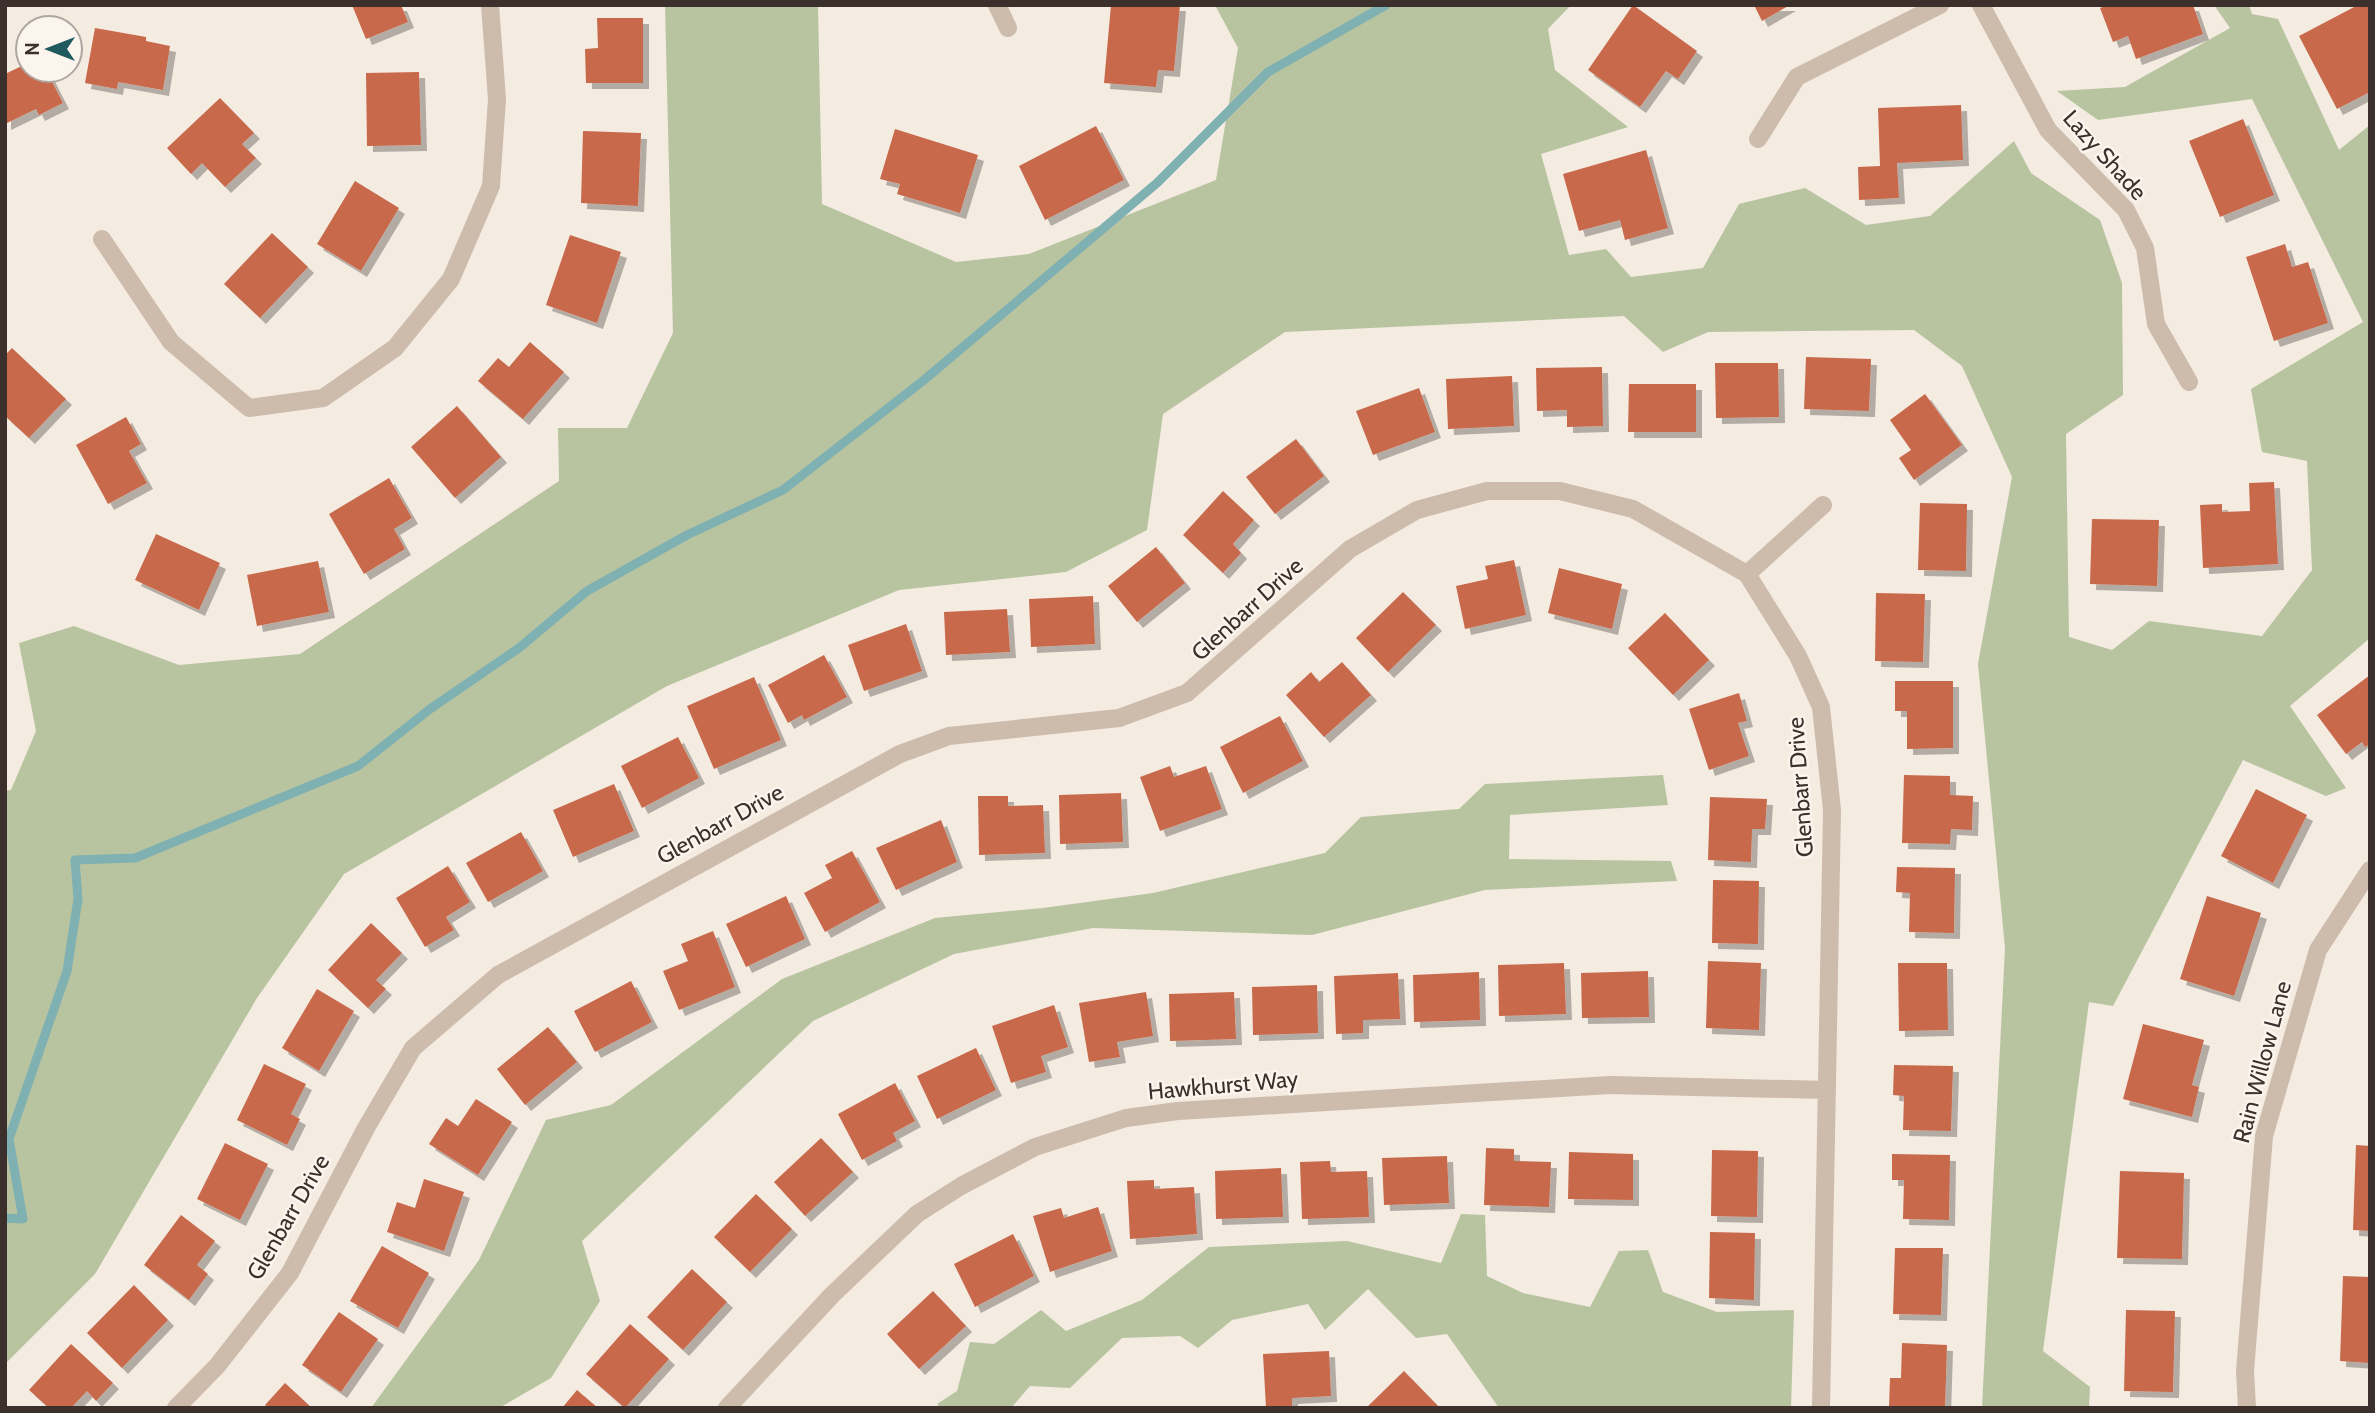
<svg xmlns="http://www.w3.org/2000/svg" width="2375" height="1413" font-family="Cabin,sans-serif">
	<style>
		.green { fill: #b8c4a0 }
		.lines { fill: none; stroke-linecap: round; stroke-linejoin: round }
		.stream { stroke: #7fb0b2; stroke-width: 9 }
		.building { fill: #c8694b; filter: url(#shadow) }
		.street { stroke: #cdbbac; stroke-width: 18 }
		.labels { text-anchor: middle; dominant-baseline: central; stroke-width: 5; stroke-linejoin: round; paint-order: stroke }
		.street-label { font-size: 23px; fill: #3b302b; stroke: #fbf5ee }
	</style>
	<defs>
		<filter id="shadow"><feDropShadow dx="6" dy="6" stdDeviation="0" flood-color="#0004"/></filter>
	</defs>
	<rect width="100%" height="100%" fill="#f4ebe1"/>
	<path class="green" d="M 665,5 L 818,5 L 822,204 L 956,262 L 1029,254 L 1216,180 L 1238,48 L 1215,5 L 1571,5 L 1548,29 L 1555,70 L 1628,127 L 1541,154 L 1569,255 L 1606,249 L 1631,277 L 1703,268 L 1739,204 L 1805,188 L 1866,225 L 1930,216 L 2014,141 L 2031,173 L 2100,220 L 2122,283 L 2123,395 L 2066,434 L 2069,637 L 2112,650 L 2149,621 L 2262,636 L 2312,570 L 2307,461 L 2262,452 L 2251,389 L 2363,322 L 2252,99 L 2098,120 L 2057,91 L 2125,87 L 2230,28 L 2214,5 L 2249,5 L 2252,14 L 2278,19 L 2339,150 L 2370,125 L 2370,638 L 2290,706 L 2346,788 L 2326,796 L 2243,760 L 2113,1006 L 2089,1002 L 2043,1351 L 2090,1387 L 2089,1408 L 1982,1408 L 2005,948 L 1978,664 L 2012,477 L 1962,366 L 1914,330 L 1708,332 L 1663,352 L 1624,316 L 1285,332 L 1163,414 L 1147,530 L 1066,572 L 899,590 L 667,686 L 344,874 L 257,998 L 95,1274 L 5,1364 L 5,791 L 11,790 L 36,731 L 19,643 L 74,626 L 179,665 L 300,654 L 559,481 L 558,428 L 627,428 L 673,333 Z
		M 1663,775 L 1668,805 L 1510,815 L 1509,859 L 1671,861 L 1677,881 L 1485,890 L 1312,935 L 1093,928 L 954,954 L 813,1021 L 582,1241 L 600,1301 L 551,1378 L 499,1408 L 371,1408 L 479,1260 L 546,1120 L 611,1105 L 782,979 L 935,918 L 1043,908 L 1153,893 L 1325,853 L 1361,817 L 1459,809 L 1485,784 Z
		M 1461,1214 L 1485,1215 L 1487,1276 L 1523,1293 L 1590,1307 L 1619,1251 L 1648,1250 L 1663,1292 L 1717,1312 L 1794,1310 L 1791,1408 L 1499,1408 L 1447,1334 L 1416,1338 L 1368,1289 L 1325,1330 L 1308,1304 L 1232,1320 L 1198,1348 L 1180,1336 L 1122,1338 L 1070,1388 L 1030,1386 L 1011,1408 L 941,1408 L 937,1404 L 957,1391 L 970,1342 L 994,1344 L 1041,1310 L 1066,1331 L 1142,1300 L 1209,1247 L 1347,1241 L 1441,1263 Z"/>
	<g class="lines">
		<path class="stream" d="M 5,1218 L 23,1219 L 9,1139 L 67,971 L 78,899 L 75,860 L 135,858 L 358,766 L 430,709 L 519,648 L 587,591 L 687,535 L 783,490 L 924,380 L 1157,183 L 1268,72 L 1386,5"/>
	</g>
	<path class="building" d="M 352,5 L 401,5 L 408,22 L 366,39 Z
		M 1111,5 L 1180,5 L 1174,71 L 1158,70 L 1156,87 L 1104,83 Z
		M 1633,5 L 1697,51 L 1678,79 L 1666,71 L 1640,107 L 1588,70 Z
		M 1754,5 L 1790,5 L 1762,21 Z
		M 2108,5 L 2193,5 L 2203,34 L 2136,59 L 2128,36 L 2113,42 L 2100,8 Z
		M 2358,5 L 2370,5 L 2370,92 L 2337,109 L 2299,36 Z
		M 597,18 L 643,18 L 643,83 L 586,83 L 585,49 L 598,48 Z
		M 95,28 L 146,37 L 146,41 L 170,46 L 163,90 L 118,82 L 117,89 L 85,83 Z
		M 28,63 L 28,70 L 46,70 L 63,103 L 39,115 L 36,109 L 5,124 L 5,74 Z
		M 419,72 L 421,145 L 367,146 L 366,73 Z
		M 220,98 L 254,133 L 242,144 L 256,158 L 225,187 L 202,163 L 191,174 L 167,148 Z
		M 1961,105 L 1963,160 L 1897,163 L 1899,198 L 1859,200 L 1858,167 L 1880,166 L 1878,108 Z
		M 2243,119 L 2274,195 L 2220,217 L 2189,141 Z
		M 1096,126 L 1124,180 L 1045,220 L 1019,166 Z
		M 895,129 L 978,155 L 960,213 L 897,194 L 900,184 L 880,179 Z
		M 583,131 L 641,133 L 638,206 L 581,203 Z
		M 1646,150 L 1668,228 L 1625,240 L 1620,220 L 1579,231 L 1563,174 Z
		M 355,181 L 399,208 L 361,271 L 317,244 Z
		M 272,233 L 308,267 L 260,318 L 224,284 Z
		M 570,235 L 621,252 L 597,323 L 546,305 Z
		M 2285,244 L 2292,267 L 2308,262 L 2328,323 L 2274,341 L 2246,257 Z
		M 530,342 L 564,372 L 523,419 L 478,381 L 498,358 L 509,367 Z
		M 12,348 L 66,399 L 29,438 L 5,416 L 5,355 Z
		M 1806,357 L 1871,359 L 1869,411 L 1804,409 Z
		M 1715,363 L 1778,363 L 1779,417 L 1716,418 Z
		M 1602,367 L 1603,426 L 1567,427 L 1567,410 L 1537,411 L 1536,368 Z
		M 1512,376 L 1514,426 L 1448,429 L 1446,379 Z
		M 1629,384 L 1696,384 L 1696,432 L 1628,432 Z
		M 1419,388 L 1435,432 L 1373,455 L 1356,411 Z
		M 1925,394 L 1962,445 L 1914,480 L 1899,458 L 1911,450 L 1890,420 Z
		M 457,406 L 501,457 L 455,498 L 411,447 Z
		M 126,417 L 141,444 L 129,451 L 147,483 L 108,504 L 76,445 Z
		M 1296,439 L 1324,476 L 1275,514 L 1246,477 Z
		M 389,478 L 412,518 L 394,529 L 405,549 L 364,574 L 329,514 Z
		M 2274,482 L 2278,564 L 2203,568 L 2200,505 L 2222,504 L 2222,512 L 2250,511 L 2249,483 Z
		M 1223,491 L 1254,520 L 1233,544 L 1241,553 L 1223,573 L 1183,535 Z
		M 1920,503 L 1967,504 L 1966,571 L 1918,570 Z
		M 2092,519 L 2159,520 L 2157,586 L 2090,584 Z
		M 156,534 L 220,563 L 199,610 L 135,580 Z
		M 1156,547 L 1185,583 L 1137,622 L 1108,586 Z
		M 1514,560 L 1526,615 L 1465,629 L 1456,586 L 1488,579 L 1485,566 Z
		M 318,561 L 329,612 L 257,626 L 247,575 Z
		M 1559,568 L 1622,584 L 1612,629 L 1548,613 Z
		M 1403,592 L 1436,625 L 1388,672 L 1356,638 Z
		M 1876,593 L 1925,594 L 1923,662 L 1875,661 Z
		M 1093,596 L 1095,644 L 1031,647 L 1029,599 Z
		M 1007,609 L 1010,652 L 946,655 L 944,612 Z
		M 1665,613 L 1709,660 L 1673,695 L 1628,648 Z
		M 906,624 L 922,671 L 864,691 L 848,645 Z
		M 824,655 L 847,697 L 804,720 L 802,715 L 788,723 L 768,685 Z
		M 1342,662 L 1371,695 L 1324,737 L 1286,695 L 1311,672 L 1319,682 Z
		M 2370,675 L 2370,744 L 2365,747 L 2362,742 L 2346,754 L 2317,715 Z
		M 754,677 L 781,740 L 714,769 L 687,706 Z
		M 1895,681 L 1953,681 L 1953,748 L 1907,749 L 1907,711 L 1895,711 Z
		M 1739,693 L 1747,721 L 1738,723 L 1749,756 L 1709,770 L 1689,709 Z
		M 1280,716 L 1303,761 L 1243,793 L 1220,747 Z
		M 678,737 L 699,778 L 642,808 L 621,766 Z
		M 1170,766 L 1174,777 L 1206,766 L 1222,809 L 1160,831 L 1140,777 Z
		M 1904,775 L 1950,776 L 1950,795 L 1973,796 L 1972,830 L 1951,829 L 1950,844 L 1902,843 Z
		M 614,784 L 634,831 L 573,857 L 553,810 Z
		M 2256,789 L 2307,815 L 2273,883 L 2221,856 Z
		M 1121,793 L 1123,842 L 1060,844 L 1059,795 Z
		M 978,796 L 1008,796 L 1008,806 L 1043,805 L 1045,853 L 979,855 Z
		M 1710,797 L 1767,799 L 1765,829 L 1752,829 L 1751,862 L 1708,860 Z
		M 941,820 L 957,862 L 896,890 L 876,848 Z
		M 521,832 L 543,871 L 488,902 L 466,863 Z
		M 852,851 L 880,902 L 825,932 L 804,893 L 832,878 L 825,865 Z
		M 448,866 L 470,902 L 446,917 L 454,930 L 425,947 L 396,898 Z
		M 1897,867 L 1955,868 L 1954,933 L 1909,932 L 1910,893 L 1896,892 Z
		M 1713,880 L 1759,881 L 1758,944 L 1712,943 Z
		M 786,896 L 805,939 L 746,967 L 726,924 Z
		M 2207,896 L 2261,913 L 2234,996 L 2180,979 Z
		M 371,923 L 402,953 L 376,980 L 386,989 L 368,1008 L 328,970 Z
		M 713,931 L 735,987 L 679,1010 L 663,971 L 688,961 L 681,944 Z
		M 1708,961 L 1761,963 L 1759,1030 L 1706,1028 Z
		M 1564,963 L 1566,1014 L 1499,1016 L 1498,965 Z
		M 1898,963 L 1947,963 L 1948,1030 L 1899,1031 Z
		M 1648,971 L 1649,1017 L 1582,1018 L 1581,973 Z
		M 1479,972 L 1480,1020 L 1414,1022 L 1413,975 Z
		M 1398,973 L 1400,1019 L 1363,1020 L 1363,1033 L 1336,1034 L 1334,976 Z
		M 631,981 L 652,1022 L 595,1052 L 574,1011 Z
		M 1317,985 L 1318,1033 L 1253,1035 L 1252,987 Z
		M 317,989 L 354,1011 L 319,1071 L 282,1048 Z
		M 1146,992 L 1153,1036 L 1117,1042 L 1120,1057 L 1089,1062 L 1079,1003 Z
		M 1234,992 L 1236,1039 L 1170,1041 L 1169,994 Z
		M 1054,1005 L 1068,1047 L 1041,1056 L 1046,1072 L 1011,1083 L 992,1026 Z
		M 2143,1024 L 2204,1040 L 2192,1085 L 2199,1087 L 2192,1117 L 2123,1099 Z
		M 548,1027 L 577,1062 L 525,1105 L 497,1069 Z
		M 976,1048 L 996,1090 L 937,1119 L 917,1076 Z
		M 264,1064 L 306,1084 L 291,1114 L 300,1119 L 287,1145 L 237,1120 Z
		M 1894,1065 L 1953,1066 L 1951,1131 L 1903,1130 L 1904,1096 L 1893,1095 Z
		M 895,1083 L 915,1121 L 893,1133 L 897,1141 L 862,1160 L 838,1114 Z
		M 476,1099 L 512,1122 L 478,1175 L 429,1144 L 446,1118 L 458,1126 Z
		M 821,1138 L 853,1172 L 805,1216 L 774,1182 Z
		M 225,1143 L 268,1164 L 240,1220 L 197,1199 Z
		M 2356,1145 L 2370,1146 L 2370,1231 L 2353,1230 Z
		M 1486,1148 L 1514,1149 L 1514,1161 L 1551,1162 L 1549,1207 L 1484,1205 Z
		M 1712,1150 L 1758,1151 L 1757,1217 L 1711,1216 Z
		M 1569,1152 L 1633,1154 L 1633,1200 L 1568,1199 Z
		M 1892,1154 L 1950,1155 L 1949,1220 L 1903,1219 L 1904,1180 L 1892,1180 Z
		M 1447,1156 L 1449,1203 L 1384,1205 L 1382,1158 Z
		M 1330,1161 L 1331,1172 L 1367,1171 L 1369,1217 L 1302,1219 L 1300,1162 Z
		M 1281,1168 L 1283,1217 L 1216,1219 L 1215,1171 Z
		M 2120,1171 L 2184,1173 L 2182,1259 L 2117,1258 Z
		M 424,1179 L 464,1192 L 444,1251 L 387,1232 L 397,1202 L 415,1208 Z
		M 1154,1180 L 1154,1189 L 1194,1187 L 1197,1234 L 1130,1239 L 1127,1181 Z
		M 756,1194 L 792,1229 L 750,1272 L 714,1237 Z
		M 1098,1207 L 1112,1251 L 1050,1272 L 1033,1216 L 1061,1208 L 1064,1218 Z
		M 181,1215 L 215,1241 L 197,1265 L 208,1274 L 189,1300 L 144,1265 Z
		M 1710,1232 L 1755,1233 L 1754,1300 L 1709,1298 Z
		M 1013,1234 L 1034,1276 L 975,1307 L 954,1264 Z
		M 382,1246 L 429,1273 L 398,1328 L 350,1301 Z
		M 1895,1248 L 1943,1248 L 1941,1315 L 1893,1314 Z
		M 692,1269 L 727,1302 L 683,1350 L 647,1317 Z
		M 2343,1276 L 2370,1277 L 2370,1363 L 2340,1361 Z
		M 134,1285 L 168,1320 L 122,1368 L 87,1333 Z
		M 933,1291 L 966,1326 L 919,1369 L 887,1334 Z
		M 2126,1310 L 2175,1311 L 2173,1392 L 2124,1391 Z
		M 339,1312 L 378,1339 L 341,1392 L 302,1365 Z
		M 630,1324 L 669,1359 L 625,1408 L 586,1374 Z
		M 1902,1343 L 1947,1345 L 1945,1408 L 1889,1408 L 1890,1378 L 1901,1378 Z
		M 71,1344 L 113,1383 L 96,1401 L 87,1391 L 71,1408 L 49,1408 L 29,1390 Z
		M 1329,1351 L 1331,1396 L 1292,1398 L 1292,1408 L 1266,1408 L 1263,1354 Z
		M 1404,1371 L 1440,1408 L 1366,1408 Z
		M 285,1383 L 312,1408 L 269,1408 L 265,1405 Z
		M 577,1390 L 598,1408 L 562,1408 Z"/>
	<g class="lines">
		<path class="street" d="M 997,5 L 1008,28
			M 1981,5 L 2048,130 L 2126,210 L 2145,248 L 2156,324 L 2189,382
			M 1758,139 L 1797,77 L 1940,5
			M 102,239 L 171,342 L 249,408 L 323,398 L 395,348 L 451,279 L 491,186 L 497,99 L 490,5
			M 1747,574 L 1823,505
			M 176,1408 L 217,1366 L 290,1273 L 366,1128 L 413,1048 L 498,975 L 900,754 L 949,736 L 1119,718 L 1187,693 L 1350,549 L 1417,510 L 1487,491 L 1560,491 L 1633,509 L 1747,574 L 1798,656 L 1821,707 L 1832,810 L 1821,1408
			M 727,1408 L 832,1295 L 917,1214 L 961,1186 L 1035,1147 L 1126,1118 L 1178,1111 L 1610,1085 L 1827,1090
			M 2247,1408 L 2245,1371 L 2264,1136 L 2318,950 L 2370,870"/>
	</g>
	<g class="labels">
		<g class="street-label">
			<text transform="translate(2105 155) rotate(48)">Lazy Shade</text>
			<text transform="translate(1247 609) rotate(-42)">Glenbarr Drive</text>
			<text transform="translate(1800 787) rotate(-94)">Glenbarr Drive</text>
			<text transform="translate(720 824) rotate(-29)">Glenbarr Drive</text>
			<text transform="translate(2262 1062) rotate(-75)">Rain Willow Lane</text>
			<text transform="translate(1223 1085) rotate(-5)">Hawkhurst Way</text>
			<text transform="translate(288 1217) rotate(-60)">Glenbarr Drive</text>
		</g>
	</g>
	<rect width="2375" height="1413" fill="none" stroke="#3b302b" stroke-width="14"/>
	<g transform="translate(49 49) rotate(270)"><circle r="33" fill="#fbf5ee" stroke="#aea6a0" stroke-width="2"/>
	<path d="M0-5L12 26L0 18L-12 26Z" fill="#1f5a5e"/>
	<text y="-10" font-size="19" font-weight="bold" text-anchor="middle" fill="#3b302b">N</text>
	</g>
</svg>
